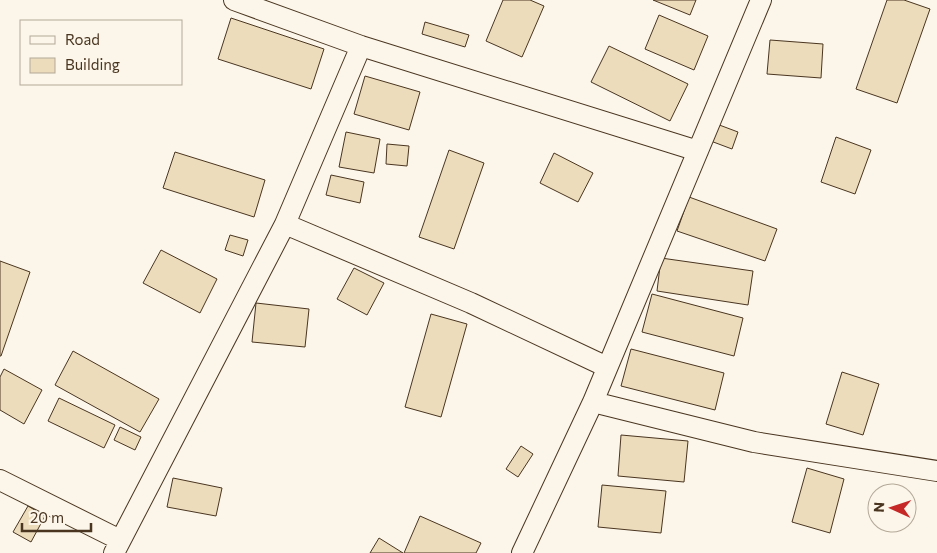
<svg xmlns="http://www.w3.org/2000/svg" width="937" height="553" font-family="Commissioner,sans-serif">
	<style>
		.building { fill: #ecdcbc; stroke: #4a3520 }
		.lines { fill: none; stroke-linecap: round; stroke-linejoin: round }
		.minor-casing { stroke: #4a3520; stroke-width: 22 }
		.minor { stroke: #fbf6e9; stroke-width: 20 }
	</style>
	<rect width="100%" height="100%" fill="#fbf6e9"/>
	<path class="building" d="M 503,0 L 530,0 L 544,6 L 522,57 L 486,41 Z
		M 653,0 L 696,0 L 690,15 Z
		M 887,0 L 904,0 L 930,9 L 897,103 L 856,89 Z
		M 659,15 L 708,36 L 694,70 L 645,49 Z
		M 231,18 L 324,49 L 311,89 L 218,59 Z
		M 425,22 L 469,35 L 465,47 L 422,34 Z
		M 770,40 L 823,44 L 821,78 L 767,74 Z
		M 609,46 L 688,84 L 670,121 L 591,82 Z
		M 365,76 L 420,92 L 409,130 L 354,114 Z
		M 714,123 L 738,132 L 732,149 L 708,140 Z
		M 346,132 L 380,139 L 374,173 L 339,167 Z
		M 836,137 L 871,150 L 855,194 L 821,182 Z
		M 387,144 L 409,146 L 407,166 L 386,164 Z
		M 449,150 L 484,163 L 454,249 L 419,237 Z
		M 175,152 L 265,180 L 254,217 L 163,188 Z
		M 554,153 L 593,173 L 578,202 L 540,183 Z
		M 331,175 L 364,182 L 360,203 L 326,195 Z
		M 689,197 L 777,229 L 765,261 L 677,231 Z
		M 230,235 L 248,240 L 243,256 L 225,250 Z
		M 161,250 L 217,279 L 200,313 L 143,283 Z
		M 661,258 L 753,271 L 748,305 L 657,291 Z
		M 0,261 L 30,272 L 1,356 L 0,356 Z
		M 354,268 L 384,283 L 367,315 L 337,299 Z
		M 652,294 L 743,318 L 734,356 L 642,332 Z
		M 256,303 L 309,309 L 305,347 L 252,342 Z
		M 431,314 L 467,324 L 441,417 L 405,407 Z
		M 631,349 L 724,373 L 715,410 L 621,386 Z
		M 73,351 L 159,399 L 140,432 L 55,385 Z
		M 4,369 L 42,390 L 24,424 L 0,410 L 0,377 Z
		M 842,372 L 879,384 L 863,435 L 826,424 Z
		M 59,398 L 115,425 L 104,448 L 48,421 Z
		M 120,427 L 141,437 L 135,450 L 114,440 Z
		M 621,435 L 688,441 L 684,482 L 618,476 Z
		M 521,446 L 533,454 L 518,477 L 506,469 Z
		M 807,468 L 844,479 L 830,533 L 792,522 Z
		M 173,478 L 222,488 L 216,516 L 167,507 Z
		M 602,485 L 666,491 L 661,533 L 598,527 Z
		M 28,506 L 45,516 L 31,542 L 13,532 Z
		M 420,516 L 481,543 L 476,553 L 404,553 Z
		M 379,538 L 403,553 L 370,553 Z"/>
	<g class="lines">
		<g class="minor-casing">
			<path id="minor" d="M 234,0 L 361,46 L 698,151
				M 285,224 L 471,303 L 607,367
				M 593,402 L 754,442 L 937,471
				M 0,480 L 120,540
				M 114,553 L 285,224 L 361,46
				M 522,553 L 593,402 L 761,0"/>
		</g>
		<use href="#minor" class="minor"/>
	</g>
	<rect x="20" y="20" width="162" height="65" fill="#fbf6e9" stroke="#b4a999"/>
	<rect x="30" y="36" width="25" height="8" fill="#fbf6e9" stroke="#b4a999"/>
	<text x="65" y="45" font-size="15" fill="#4a3520">Road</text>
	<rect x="30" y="58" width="25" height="15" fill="#ecdcbc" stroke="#b4a999"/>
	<text x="65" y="70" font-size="15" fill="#4a3520">Building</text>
	<g transform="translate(892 508) rotate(273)"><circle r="24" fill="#fbf6e9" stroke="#b4a999"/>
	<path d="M0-4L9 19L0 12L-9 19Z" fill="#c62828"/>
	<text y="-8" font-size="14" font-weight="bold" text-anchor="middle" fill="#4a3520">N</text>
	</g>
	<path d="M22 523v8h69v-8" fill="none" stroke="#4a3520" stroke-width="2.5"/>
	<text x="30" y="523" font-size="15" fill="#4a3520" stroke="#fbf6e9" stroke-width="4" paint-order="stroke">20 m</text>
</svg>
